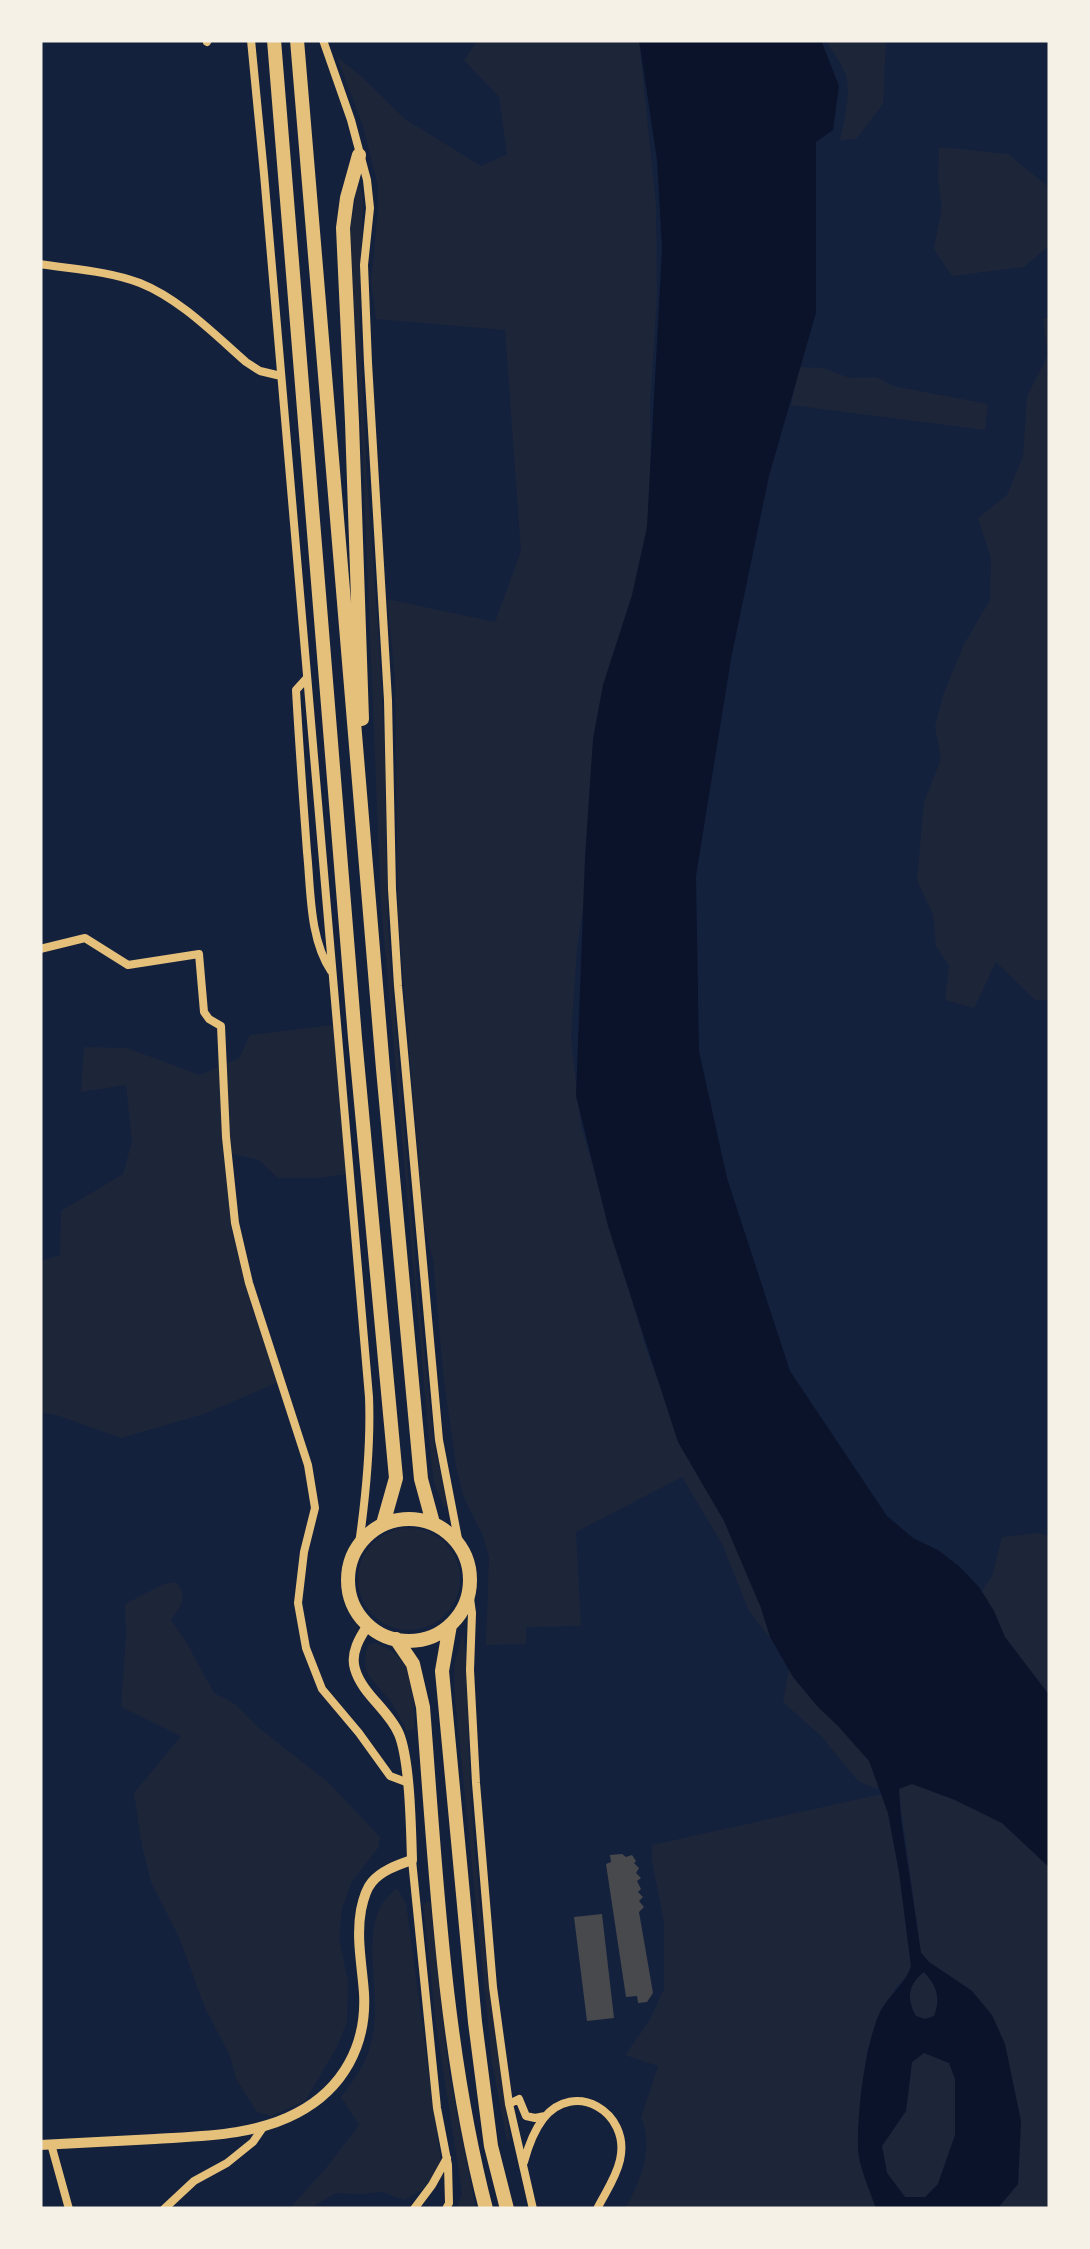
<svg xmlns="http://www.w3.org/2000/svg" width="1090" height="2249" font-family="'IBM Plex Serif',serif">
	<style>
		.green { fill: #1d2539 }
		.water { fill: #0b132b; fill-rule: evenodd }
		.building { fill: #48494c }
		.lines { fill: none; stroke-linecap: round; stroke-linejoin: round }
		.minor { stroke: #e5c07b; stroke-width: 8 }
		.tertiary { stroke: #e5c07b; stroke-width: 10 }
		.trunk { stroke: #e5c07b; stroke-width: 14 }
	</style>
	<rect width="100%" height="100%" fill="#14213d"/>
	<path class="green" d="M 478,40 L 639,40 L 656,205 L 657,296 L 650,404 L 651,503 L 650,531 L 620,675 L 577,948 L 571,1038 L 581,1126 L 647,1351 L 659,1383 L 691,1444 L 892,1784 L 875,1788 L 858,1781 L 821,1736 L 783,1702 L 790,1664 L 749,1611 L 722,1544 L 682,1477 L 576,1532 L 581,1626 L 526,1627 L 526,1644 L 486,1645 L 489,1557 L 483,1536 L 464,1498 L 456,1466 L 444,1381 L 433,1260 L 424,1224 L 398,916 L 395,678 L 387,599 L 495,622 L 521,551 L 505,330 L 376,319 L 371,281 L 378,209 L 378,186 L 363,126 L 337,57 L 362,77 L 405,119 L 481,166 L 507,154 L 499,97 L 464,60 Z
		M 826,40 L 886,40 L 883,104 L 856,139 L 840,140 C 844,124 851,92 846,76 C 842,63 832,52 826,40 Z
		M 939,147 L 1008,154 L 1050,188 L 1050,245 L 1024,267 L 952,276 L 934,249 L 942,207 L 938,180 Z
		M 357,188 L 361,189 L 363,198 L 360,332 L 367,478 L 379,642 L 385,758 L 388,927 L 417,1282 L 434,1442 L 447,1504 L 444,1507 L 434,1483 L 429,1440 L 381,906 L 362,440 L 349,238 Z
		M 1050,317 L 1050,1000 L 1035,1000 L 996,962 L 974,1008 L 945,1000 L 949,966 L 936,946 L 933,915 L 917,880 L 924,802 L 941,759 L 935,727 L 943,695 L 964,644 L 990,600 L 991,559 L 978,518 L 1007,495 L 1023,456 L 1027,396 L 1048,355 L 1043,319 Z
		M 799,367 L 824,368 L 849,378 L 877,377 L 893,386 L 988,404 L 985,430 L 791,405 Z
		M 333,1025 L 346,1174 L 318,1178 L 278,1178 L 259,1160 L 223,1152 L 233,1237 L 262,1333 L 281,1381 L 204,1414 L 121,1438 L 56,1415 L 40,1412 L 40,1261 L 60,1255 L 61,1211 L 123,1174 L 132,1141 L 126,1085 L 81,1092 L 84,1047 L 127,1048 L 200,1075 L 239,1058 L 250,1035 Z
		M358 1579a51 51 0 1 1 102 0a51 51 0 1 1-102 0Z
		M 1038,1533 L 1050,1536 L 1050,1704 L 971,1608 L 992,1576 L 1002,1537 Z
		M 176,1582 C 189,1599 181,1605 171,1620 L 185,1640 L 214,1693 L 235,1704 L 259,1728 L 329,1783 L 380,1837 L 378,1848 L 351,1883 L 342,1909 L 339,1938 L 348,1981 L 347,2022 L 337,2047 L 305,2101 L 271,2116 L 257,2112 L 236,2079 L 230,2056 L 205,2008 L 179,1937 L 151,1882 L 142,1846 L 134,1793 L 181,1736 L 121,1707 L 126,1636 L 125,1604 L 164,1584 Z
		M 463,1634 C 471,1682 467,1731 470,1780 C 477,1900 493,2020 510,2139 L 507,2141 L 492,2063 L 455,1698 L 454,1665 Z
		M 377,1643 C 383,1647 393,1651 398,1656 C 415,1674 414,1707 414,1729 L 407,1731 C 402,1722 397,1711 391,1702 C 375,1681 358,1674 368,1645 Z
		M 912,1783 L 955,1800 L 1002,1823 L 1050,1868 L 1050,2209 L 997,2209 L 1018,2184 L 1021,2121 L 972,1991 L 929,1962 L 921,1953 L 899,1794 L 899,1788 Z
		M 882,1794 L 888,1813 L 899,1872 L 911,1966 L 908,1976 L 896,1987 L 867,2051 L 858,2152 L 876,2209 L 625,2209 C 640,2181 655,2149 641,2118 L 658,2066 L 625,2055 L 649,2021 L 664,1989 L 664,1922 L 652,1861 L 652,1845 Z
		M 397,1888 L 406,1903 L 443,2178 L 404,2200 L 382,2192 L 361,2194 L 336,2193 L 309,2209 L 289,2209 L 326,2168 L 359,2125 L 341,2097 C 354,2080 366,2064 371,2043 C 382,2001 364,1950 378,1912 C 381,1902 390,1895 397,1888 Z
		M 430,1901 L 449,2072 L 476,2209 L 457,2209 L 462,2192 L 436,2024 L 423,1903 Z
		M 924,1972 C 937,1987 941,1998 934,2017 L 925,2019 L 916,2016 C 906,1999 908,1984 924,1972 Z
		M 924,2052 L 949,2063 L 955,2079 L 955,2135 L 938,2184 L 925,2197 L 905,2197 L 887,2173 L 882,2146 L 906,2111 L 912,2062 Z"/>
	<path class="water" d="M 639,40 L 789,40 L 792,43 L 795,40 L 821,40 L 839,86 L 833,130 L 816,142 L 816,313 L 769,476 L 731,659 L 696,876 L 699,1051 L 727,1178 L 790,1371 L 887,1516 L 913,1538 L 938,1550 L 960,1567 L 979,1587 L 994,1611 L 1005,1637 L 1050,1696 L 1050,1868 L 1002,1823 L 955,1800 L 912,1784 L 899,1789 L 901,1819 L 921,1953 L 929,1962 L 972,1991 L 992,2015 L 1005,2044 L 1021,2121 L 1018,2184 L 997,2209 L 876,2209 C 870,2190 859,2168 858,2149 C 857,2113 865,2042 881,2010 C 890,1994 906,1983 911,1966 L 899,1872 L 888,1813 L 869,1761 L 838,1726 L 818,1707 L 793,1677 L 770,1637 L 761,1608 L 724,1521 L 678,1442 L 608,1226 L 576,1096 L 585,857 L 593,739 L 603,685 L 632,595 L 647,527 L 662,249 L 657,160 ZM 924,1972 C 937,1986 941,1998 934,2016 L 925,2019 L 916,2016 C 906,1999 908,1984 924,1972 ZM 924,2053 L 949,2063 L 955,2079 L 955,2135 L 938,2184 L 925,2197 L 905,2197 L 887,2173 L 882,2146 L 906,2111 L 912,2062 Z"/>
	<path class="building" d="M 622,1854 L 626,1857 L 632,1855 L 636,1861 L 634,1863 L 639,1868 L 636,1873 L 641,1878 L 637,1881 L 641,1889 L 638,1892 L 643,1897 L 639,1901 L 644,1907 L 639,1912 L 653,1993 L 647,2002 L 638,2003 L 637,1996 L 626,1997 L 606,1864 L 611,1862 L 610,1855 Z
		M 602,1914 L 614,2018 L 587,2021 L 574,1917 Z"/>
	<g class="lines">
		<path class="minor" d="M 251,40 L 264,174 L 369,1397 C 371,1448 366,1495 359,1544
			M 323,40 L 351,120 L 367,180 L 370,208 L 364,265 L 368,363 L 388,700 L 392,889 L 398,986 L 439,1440 L 459,1544
			M 207,42 L 208,40
			M 40,264 C 72,269 109,271 140,283 C 180,299 214,334 246,362 L 260,371 L 281,376
			M 306,679 L 296,690 C 299,744 303,798 307,852 C 311,890 309,938 331,971
			M 40,949 L 85,938 L 128,965 L 199,954 L 204,1012 L 209,1019 L 221,1026 L 226,1137 L 235,1223 L 249,1283 L 308,1465 L 315,1508 L 304,1552 L 298,1603 L 306,1648 L 322,1689 L 359,1733 L 390,1776 L 406,1782
			M 469,1591 L 472,1613 L 470,1670 L 476,1783 L 493,1987 L 509,2104 L 533,2209
			M 412,1860 L 437,2108 L 448,2165 L 449,2203 L 446,2209
			M 509,2104 L 519,2099 L 526,2116 L 535,2118 L 545,2116
			M 51,2144 L 69,2209
			M 524,2162 C 528,2147 533,2132 543,2119 C 574,2079 631,2112 620,2160 C 616,2178 605,2193 597,2209
			M 164,2209 L 194,2181 L 227,2163 L 253,2142 L 264,2126
			M 414,2209 L 432,2185 L 447,2158"/>
		<path class="tertiary" d="M 40,2145 C 78,2143 117,2141 155,2139 C 202,2136 254,2136 297,2113 C 343,2089 367,2045 364,1993 C 362,1965 356,1937 361,1910 C 363,1900 366,1889 372,1882 C 382,1870 398,1865 412,1860 C 411,1828 410,1761 399,1734 C 389,1710 362,1694 355,1669 C 350,1653 360,1637 368,1625"/>
		<path class="trunk" d="M 274,40 L 355,1038 L 396,1478 L 383,1524
			M 297,40 L 383,1069 L 421,1479 L 433,1523
			M 359,155 L 347,198 L 343,228 L 352,422 L 362,719
			M348 1580a61 61 0 1 1 122 0a61 61 0 1 1-122 0Z
			M 450,1625 L 442,1671 L 475,2022 L 491,2146 L 507,2209
			M 396,1639 L 413,1664 L 423,1707 C 436,1874 444,2047 486,2209"/>
	</g>
	<rect width="1090" height="2249" fill="none" stroke="#f6f1e7" stroke-width="85"/>
</svg>
